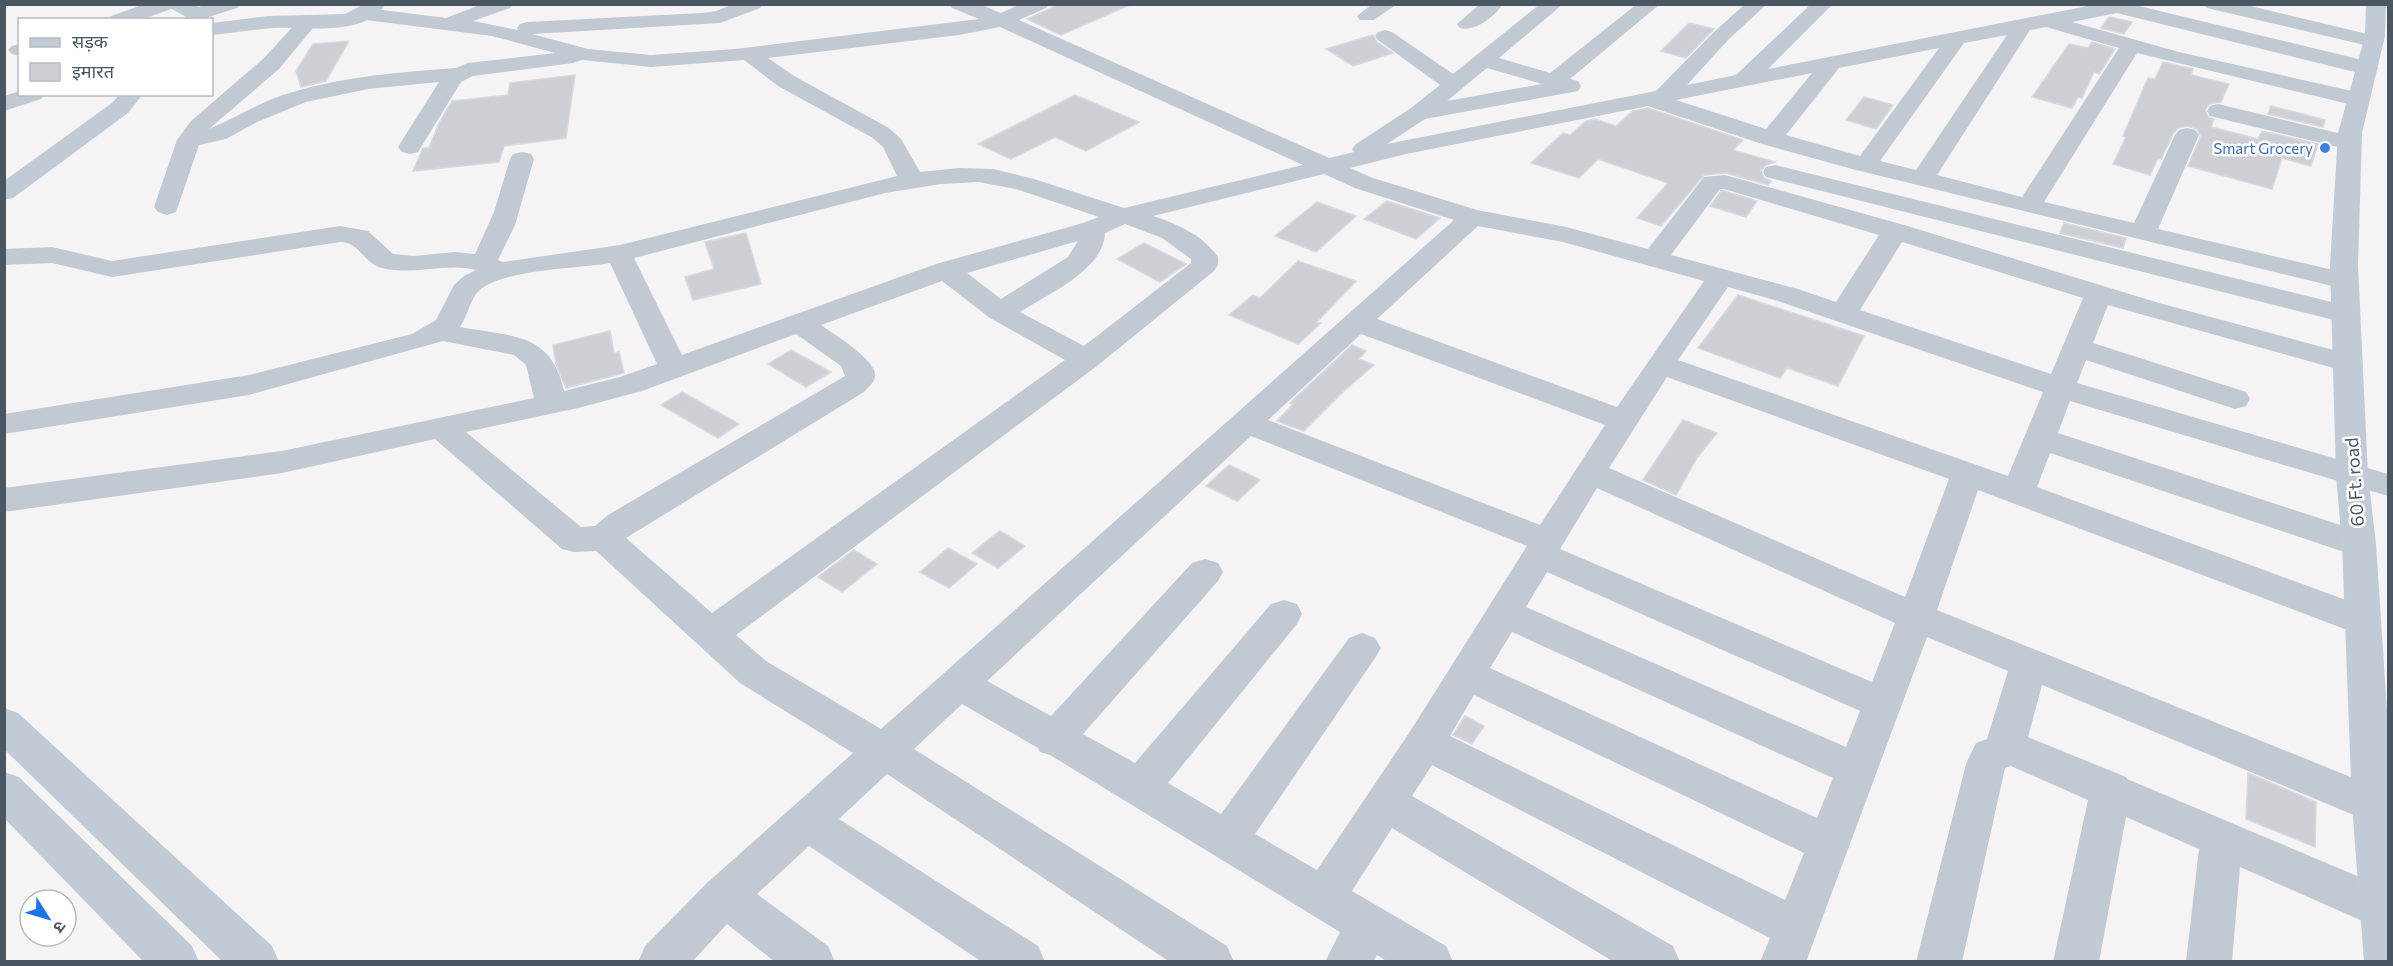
<svg xmlns="http://www.w3.org/2000/svg" width="2393" height="966" font-family="Commissioner,'Noto Sans Devanagari',sans-serif">
	<style>
		.building { fill: #cdcfd5; stroke: #d7d9de; stroke-width: 1.5 }
		.lines { fill: none; stroke-linecap: round; stroke-linejoin: round }
		.street { fill: #c1cad2; fill-rule: evenodd }
		.secondary { fill: #c1cbd6; fill-rule: evenodd }
		.shop-dot { fill: #3f7fe0; stroke: #fff; stroke-width: 2 }
		.labels { text-anchor: middle; dominant-baseline: central; stroke-width: 5; stroke-linejoin: round; paint-order: stroke }
		.far-shop-label { font-size: 15px; fill: #366cbe; stroke: #fff; text-anchor: end }
		.street-label { font-size: 18px; fill: #4a5661; stroke: #fff }
	</style>
	<rect width="100%" height="100%" fill="#f5f3f3"/>
	<path class="building" d="M 1060,4 L 1132,4 L 1061,35 L 1027,19 Z
		M 2109,17 L 2110,17 L 2132,22 L 2124,34 L 2101,28 Z
		M 1689,23 L 1714,29 L 1686,58 L 1661,51 Z
		M 1373,35 L 1377,42 L 1393,53 L 1353,66 L 1326,49 Z
		M 349,41 L 326,81 L 301,87 L 296,71 L 313,44 Z
		M 2092,42 L 2115,49 L 2099,74 L 2094,72 L 2082,98 L 2078,97 L 2072,108 L 2032,97 L 2069,44 L 2088,48 Z
		M 2163,62 L 2193,69 L 2191,75 L 2229,84 L 2221,102 L 2209,104 L 2205,110 L 2208,117 L 2214,119 L 2211,127 L 2258,139 L 2262,131 L 2318,144 L 2311,166 L 2282,158 L 2272,189 L 2188,166 L 2201,136 L 2197,129 L 2188,126 L 2178,128 L 2173,134 L 2161,159 L 2158,158 L 2150,175 L 2113,164 L 2126,137 L 2123,136 L 2148,78 L 2155,79 Z
		M 575,75 L 566,138 L 504,146 L 499,162 L 413,171 L 423,148 L 429,148 L 439,123 L 452,101 L 508,95 L 510,83 Z
		M 1075,95 L 1139,122 L 1086,151 L 1055,137 L 1011,159 L 978,144 Z
		M 1864,97 L 1893,105 L 1876,129 L 1846,120 Z
		M 2271,106 L 2325,120 L 2323,127 L 2268,114 Z
		M 1648,108 L 1743,140 L 1733,150 L 1775,162 L 1766,165 L 1761,171 L 1764,178 L 1771,181 L 1768,185 L 1726,173 L 1704,175 L 1661,226 L 1637,218 L 1668,183 L 1598,159 L 1579,178 L 1531,163 L 1563,133 L 1570,135 L 1586,121 L 1595,119 L 1616,126 L 1633,111 Z
		M 1721,191 L 1724,191 L 1757,201 L 1746,217 L 1710,206 Z
		M 1387,201 L 1440,218 L 1416,239 L 1364,219 Z
		M 1317,202 L 1356,216 L 1316,252 L 1275,236 Z
		M 2064,223 L 2126,238 L 2123,248 L 2060,233 Z
		M 746,233 L 761,284 L 693,300 L 685,277 L 714,269 L 705,242 Z
		M 1144,243 L 1186,264 L 1160,282 L 1117,259 Z
		M 1298,261 L 1356,281 L 1317,322 L 1321,323 L 1298,344 L 1229,315 L 1253,295 L 1260,298 Z
		M 1738,295 L 1864,336 L 1838,386 L 1787,368 L 1780,378 L 1698,348 Z
		M 610,331 L 614,353 L 619,352 L 624,373 L 566,388 L 556,364 L 553,345 Z
		M 1352,345 L 1366,351 L 1359,359 L 1374,365 L 1345,390 L 1304,431 L 1277,421 L 1293,404 L 1290,403 Z
		M 791,350 L 831,372 L 806,387 L 768,364 Z
		M 682,392 L 739,424 L 718,438 L 661,405 Z
		M 1683,420 L 1717,433 L 1697,458 L 1676,495 L 1643,480 Z
		M 1229,465 L 1260,480 L 1237,501 L 1206,486 Z
		M 1000,531 L 1025,546 L 998,568 L 972,553 Z
		M 948,548 L 977,564 L 949,588 L 920,572 Z
		M 854,550 L 877,564 L 842,592 L 818,577 Z
		M 1465,716 L 1484,726 L 1472,744 L 1453,735 Z
		M 2248,773 L 2316,802 L 2315,847 L 2246,819 Z"/>
	<g class="lines">
		<path class="street" d="M 145,4 L 177,4 L 174,8 L 140,20 L 108,20 L 111,16 Z
			M 207,4 L 240,4 L 237,8 L 199,20 L 190,18 L 187,14 L 190,10 Z
			M 482,4 L 513,4 L 510,8 L 473,21 L 518,30 L 517,28 L 520,24 L 527,22 L 702,13 L 716,11 L 734,4 L 763,4 L 760,8 L 720,23 L 532,34 L 588,49 L 651,55 L 735,49 L 979,19 L 952,8 L 949,4 L 979,4 L 1001,13 L 1021,4 L 1049,4 L 1046,8 L 1019,20 L 1329,158 L 1354,152 L 1352,149 L 1356,144 L 1411,108 L 1440,85 L 1378,40 L 1375,36 L 1378,32 L 1385,30 L 1392,32 L 1453,74 L 1540,4 L 1563,4 L 1499,58 L 1550,73 L 1637,4 L 1660,4 L 1570,79 L 1578,81 L 1581,86 L 1578,91 L 1425,119 L 1387,144 L 1656,91 L 1714,32 L 1745,4 L 1767,4 L 1728,40 L 1687,85 L 1736,75 L 1811,4 L 1833,4 L 1768,69 L 2098,4 L 2141,4 L 2139,6 L 2375,63 L 2378,68 L 2375,73 L 2367,75 L 2117,13 L 2072,22 L 2179,52 L 2365,94 L 2368,99 L 2365,104 L 2357,106 L 2137,53 L 2044,202 L 2134,223 L 2175,135 L 2179,130 L 2187,128 L 2195,130 L 2199,135 L 2158,229 L 2354,275 L 2358,281 L 2354,287 L 2344,289 L 1856,170 L 1762,144 L 1648,106 L 1406,154 L 1350,168 L 1373,178 L 1477,210 L 1566,227 L 1648,249 L 1704,177 L 1725,175 L 1904,225 L 2159,303 L 2359,357 L 2363,363 L 2359,369 L 2348,372 L 2108,305 L 2093,343 L 2246,392 L 2250,399 L 2246,406 L 2235,409 L 2086,360 L 2077,383 L 2388,474 L 2388,496 L 2070,401 L 2058,433 L 2371,535 L 2376,544 L 2371,553 L 2359,556 L 2347,553 L 2050,453 L 2037,487 L 2376,611 L 2381,621 L 2376,631 L 2363,635 L 2350,631 L 1978,490 L 1937,610 L 2388,792 L 2388,816 L 2373,823 L 2042,685 L 2028,737 L 2126,777 L 2127,779 L 2388,889 L 2388,926 L 2383,929 L 2367,923 L 2240,867 L 2232,962 L 2186,962 L 2199,849 L 2126,817 L 2099,962 L 2053,962 L 2088,800 L 2011,766 L 2005,768 L 1962,962 L 1916,962 L 1966,764 L 1976,743 L 1987,739 L 2008,671 L 1927,637 L 1806,962 L 1760,962 L 1770,938 L 1432,765 L 1412,796 L 1673,946 L 1680,962 L 1614,962 L 1392,828 L 1352,891 L 1446,946 L 1453,962 L 1388,962 L 1377,955 L 1373,962 L 1325,962 L 1340,932 L 1050,755 L 1040,752 L 1038,748 L 962,704 L 914,749 L 1227,946 L 1234,962 L 1170,962 L 887,774 L 839,819 L 1038,946 L 1045,962 L 982,962 L 809,846 L 757,894 L 828,946 L 835,962 L 775,962 L 727,924 L 692,962 L 638,962 L 645,946 L 708,882 L 853,753 L 740,683 L 596,551 L 574,552 L 562,549 L 435,439 L 282,473 L 4,512 L 4,488 L 282,451 L 534,398 L 526,365 L 514,355 L 443,341 L 249,395 L 4,434 L 4,414 L 249,375 L 412,334 L 436,320 L 454,285 L 464,276 L 476,270 C 446,262 415,276 382,268 C 364,264 360,242 340,242 L 112,277 L 52,263 L 4,265 L 4,249 L 52,247 L 112,261 L 340,226 L 368,231 L 393,254 L 414,256 L 455,252 L 475,254 L 494,212 L 510,159 L 513,154 L 522,152 L 531,154 L 534,159 L 515,225 L 498,260 L 503,262 L 620,245 L 897,176 L 883,147 L 873,138 L 778,86 L 744,60 L 651,67 L 582,60 L 573,63 L 473,76 L 461,82 L 418,152 L 410,154 L 402,152 L 398,147 L 439,82 L 368,89 L 306,102 L 257,122 L 226,139 L 199,145 L 176,212 L 167,215 L 158,212 L 154,207 L 177,140 L 191,121 L 263,59 L 301,18 L 315,18 L 318,22 L 279,69 L 209,129 C 237,117 263,100 293,92 C 346,76 401,72 456,68 L 468,63 L 555,53 L 492,36 L 366,20 L 359,18 L 356,14 L 359,10 L 366,8 L 446,18 ZM 1000,27 L 1303,165 L 1124,208 L 1034,179 L 993,169 L 959,168 L 920,172 L 901,139 L 889,128 L 794,76 L 768,58 L 959,35 ZM 2046,27 L 2119,48 L 2022,197 L 1937,175 L 2030,30 ZM 2007,35 L 1916,170 L 1880,161 L 1964,43 ZM 1939,48 L 1860,156 L 1786,135 L 1839,68 ZM 1487,68 L 1542,84 L 1447,101 ZM 1812,73 L 1766,129 L 1676,100 ZM 1324,174 L 1355,188 L 1454,220 L 881,729 L 766,661 L 736,635 L 1097,366 L 1214,271 L 1218,265 L 1218,257 C 1203,235 1177,224 1153,216 ZM 978,182 L 1016,189 L 1099,217 L 1083,223 L 936,264 L 682,355 L 634,258 L 885,193 L 941,184 ZM 1720,189 L 1724,189 L 1879,235 L 1836,302 L 1798,289 L 1671,255 ZM 1125,224 L 1162,238 L 1191,259 L 1191,263 L 1084,346 L 1020,312 C 1049,293 1103,271 1105,233 ZM 1478,226 L 1563,242 L 1704,281 L 1617,407 L 1377,319 ZM 1078,241 L 1068,257 L 1001,299 L 967,273 ZM 1902,242 L 2083,298 L 2051,374 L 1860,310 ZM 610,263 L 657,364 L 620,377 L 564,391 C 551,331 511,337 460,327 C 467,317 469,304 476,294 C 494,269 579,269 610,263 ZM 942,281 L 990,318 L 1065,360 L 712,613 L 626,538 L 864,392 C 868,387 874,383 875,377 C 878,360 833,334 821,325 ZM 1728,287 L 1778,301 L 2043,392 L 2008,476 L 1678,360 ZM 796,334 L 841,366 L 845,376 L 608,515 L 595,526 L 581,527 L 466,432 L 578,408 L 642,391 ZM 1361,334 L 1605,425 L 1540,525 L 1268,420 ZM 1667,377 L 1949,479 L 1905,597 L 1609,468 ZM 1251,436 L 1527,546 L 1411,730 L 1317,870 L 1255,834 L 1375,658 L 1381,648 L 1375,638 L 1362,633 L 1349,638 L 1221,814 L 1168,783 L 1297,624 L 1302,614 L 1297,604 L 1284,600 L 1271,604 L 1135,763 L 1083,734 L 1218,581 L 1223,572 L 1218,563 L 1205,559 L 1192,563 L 1051,716 L 987,681 ZM 1597,488 L 1895,623 L 1872,682 L 1560,549 ZM 1547,572 L 1860,711 L 1846,747 L 1526,607 ZM 1512,632 L 1833,778 L 1817,818 L 1490,668 ZM 1474,695 L 1804,853 L 1785,900 L 1450,736 Z
			M 1372,4 L 1397,4 L 1374,20 L 1360,20 L 1357,16 Z
			M 1480,4 L 1503,4 C 1494,17 1475,32 1460,28 L 1457,24 Z
			M 2204,4 L 2242,4 L 2380,37 L 2383,41 L 2380,45 L 2373,47 L 2207,8 Z
			M 19,44 L 20,56 L 12,54 L 8,50 L 12,46 Z
			M 20,91 L 20,94 L 44,94 L 41,99 L 4,111 L 4,96 Z
			M 2218,104 L 2358,138 L 2362,143 L 2358,148 L 2350,150 L 2210,116 L 2207,111 L 2210,106 Z
			M 1775,165 L 2356,308 L 2360,314 L 2356,320 L 2346,323 L 1766,177 L 1763,172 L 1766,167 Z"/>
		<path class="secondary" d="M 167,4 L 194,4 L 206,12 L 208,20 L 188,20 L 188,18 L 170,8 Z
			M 364,4 L 386,4 C 363,38 306,26 272,28 C 251,30 232,33 212,35 L 212,23 L 269,16 L 345,14 Z
			M 2366,4 L 2386,4 L 2385,36 L 2362,133 L 2358,265 L 2368,475 L 2376,544 L 2388,725 L 2388,962 L 2364,962 L 2352,805 L 2342,544 L 2336,475 L 2330,265 L 2338,133 L 2365,36 Z
			M 120,94 L 143,94 L 128,113 L 13,198 L 4,200 L 4,181 L 112,103 Z
			M 4,708 L 18,713 L 272,946 L 279,962 L 223,962 L 4,749 Z
			M 4,772 L 19,777 L 192,946 L 199,962 L 144,962 L 4,818 Z"/>
	</g>
	<circle class="shop-dot" cx="2325" cy="148" r="6"/>
	<g class="labels">
		<g class="far-shop-label">
			<text x="2313" y="148">Smart Grocery</text>
		</g>
		<g class="street-label">
			<text transform="translate(2354 482) rotate(-94)">60 Ft. road</text>
		</g>
	</g>
	<rect width="2393" height="966" fill="none" stroke="#4a5661" stroke-width="12"/>
	<rect x="18" y="18" width="195" height="78" fill="#ffffff" stroke="#b7bbc0" stroke-width="1.5"/>
	<rect x="30" y="38" width="30" height="9" fill="#c1cbd6" stroke="#b7bbc0" stroke-width="1.5"/>
	<text x="72" y="48" font-size="18" fill="#4a5661">सड़क</text>
	<rect x="30" y="63" width="30" height="18" fill="#cdcfd5" stroke="#b7bbc0" stroke-width="1.5"/>
	<text x="72" y="78" font-size="18" fill="#4a5661">इमारत</text>
	<g transform="translate(48 918) rotate(127)"><circle r="28" fill="#ffffff" stroke="#b7bbc0" stroke-width="1.5"/>
	<path d="M0-4.5L10 22L0 15L-10 22Z" fill="#1a73e8"/>
	<text y="-9" font-size="16" font-weight="bold" text-anchor="middle" fill="#4a5661">उ</text>
	</g>
</svg>
